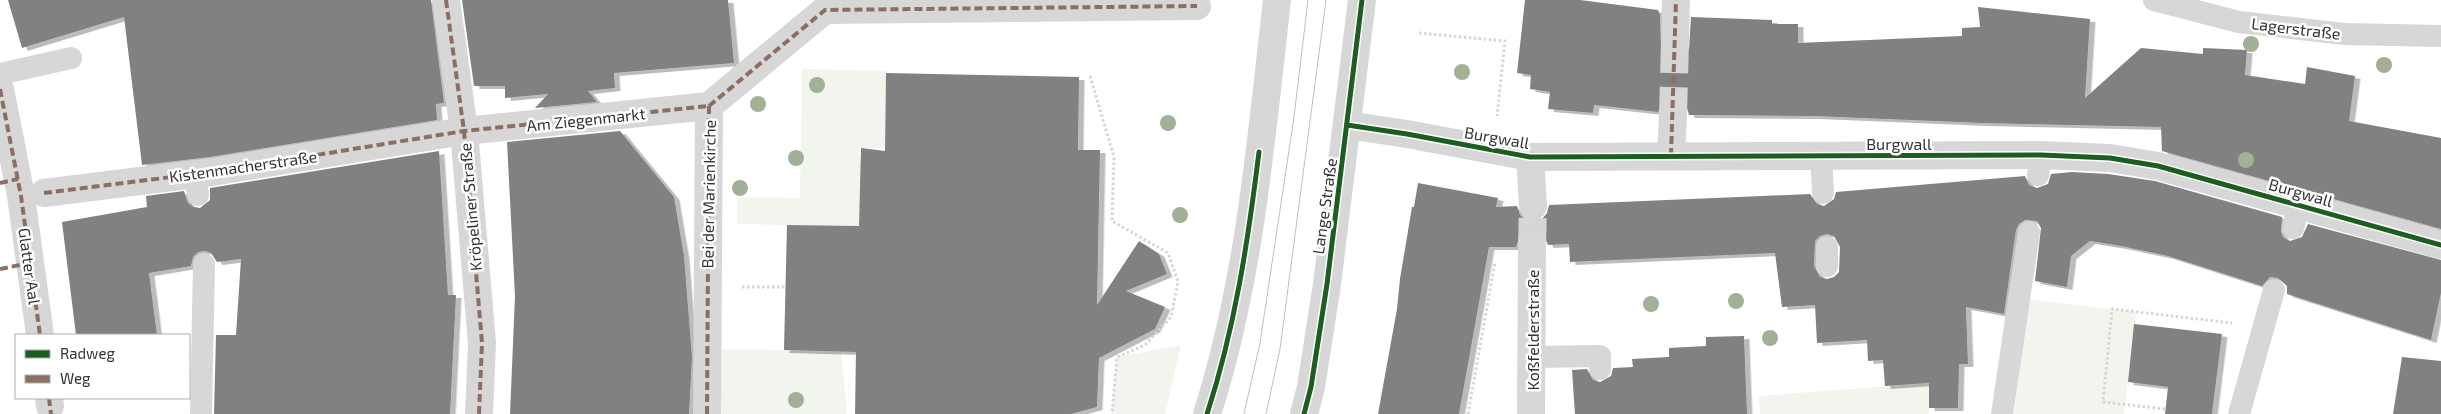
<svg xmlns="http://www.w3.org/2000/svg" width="2441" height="414" font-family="'Exo 2',sans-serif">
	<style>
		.green { fill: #f1f5ed }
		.building { fill: #818181; fill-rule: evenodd; filter: url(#shadow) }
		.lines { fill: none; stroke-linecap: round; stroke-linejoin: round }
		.minor-tunnel { stroke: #d6d6d6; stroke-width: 28; stroke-dasharray: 28 14; stroke-linecap: butt }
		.path { stroke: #d6d6d6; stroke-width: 3; stroke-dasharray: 2.5 2.5; stroke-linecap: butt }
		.service { stroke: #d7d7d7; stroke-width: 22 }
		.pedestrian { stroke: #d7d7d7; stroke-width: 28 }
		.minor { stroke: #d7d7d7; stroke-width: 28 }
		.tram { stroke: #bebebe; stroke-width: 1 }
		.quiet { stroke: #8d6e63; stroke-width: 4; stroke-dasharray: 8 4; stroke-linecap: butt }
		.cycleway-casing { stroke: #fff; stroke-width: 8 }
		.cycleway { stroke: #1b5e20; stroke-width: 5 }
		.tree { fill: #a2b095 }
		.labels { text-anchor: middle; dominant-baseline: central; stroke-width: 5; stroke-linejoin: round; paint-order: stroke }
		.street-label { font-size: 16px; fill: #333; stroke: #fff }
	</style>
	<defs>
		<filter id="shadow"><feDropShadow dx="5.5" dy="3" stdDeviation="0" flood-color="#0004"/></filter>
	</defs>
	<rect width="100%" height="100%" fill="#fff"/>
	<path class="green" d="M 802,69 L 886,71 L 885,148 L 859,148 L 859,158 L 861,158 L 859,226 L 737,224 L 737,197 L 800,198 Z
		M 2028,299 L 2136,312 L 2124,414 L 2014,414 Z
		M 1181,345 L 1165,414 L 1112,414 L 1117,357 Z
		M 706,349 L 841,351 L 847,414 L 707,414 Z
		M 1929,383 L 1929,414 L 1760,414 L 1759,396 Z"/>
	<path class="building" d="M 8,0 L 431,0 L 444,103 L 436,104 L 437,120 L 210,157 L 142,165 L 124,17 L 22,48 Z
		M 462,0 L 728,0 L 734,63 L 614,73 L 615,88 L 588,91 L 597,102 L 535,108 L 548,94 L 505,98 L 505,86 L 474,86 Z
		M 1525,0 L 1580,0 L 1658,10 L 1660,15 L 1661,48 L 1666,54 L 1674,57 L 1682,55 L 1689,49 L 1691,17 L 1772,20 L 1772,24 L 1798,24 L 1798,43 L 1962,36 L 1962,28 L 1980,27 L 1978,7 L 2090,19 L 2085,98 L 2141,48 L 2203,54 L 2203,48 L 2247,50 L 2245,75 L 2305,84 L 2307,67 L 2355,76 L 2349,121 L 2441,138 L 2441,229 L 2162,151 L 2161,127 L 1982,123 L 1814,116 L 1689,115 L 1687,108 L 1682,102 L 1673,99 L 1665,101 L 1658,112 L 1594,105 L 1593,113 L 1548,109 L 1550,92 L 1530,89 L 1531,75 L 1517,73 Z
		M 886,73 L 1079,77 L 1078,150 L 1100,150 L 1097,305 L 1139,241 L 1159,254 L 1167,274 L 1126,291 L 1165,307 L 1155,329 L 1099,358 L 1097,407 L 1071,414 L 855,414 L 856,352 L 784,350 L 787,225 L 859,226 L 861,148 L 885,151 Z
		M 620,131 L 674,197 L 684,256 L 692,357 L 689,414 L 510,414 L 515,296 L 507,142 Z
		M 439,151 L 448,295 L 456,295 L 450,414 L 214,414 L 216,335 L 236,335 L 241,259 L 217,262 L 211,253 L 205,251 L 198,252 L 193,257 L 191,266 L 149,273 L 157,335 L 76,335 L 62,222 L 147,207 L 146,196 L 184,191 L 188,203 L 194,207 L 200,208 L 210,200 L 210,188 Z
		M 2072,172 L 2108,174 L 2155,181 L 2282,217 L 2281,232 L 2284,238 L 2290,241 L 2302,237 L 2308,224 L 2441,260 L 2441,293 L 2431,340 L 2287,294 L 2287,286 L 2278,278 L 2270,277 L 2262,286 L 2168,256 L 2121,246 L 2090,241 L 2071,256 L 2067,287 L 2035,281 L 2041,228 L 2037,221 L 2025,220 L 2019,224 L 2016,230 L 2004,314 L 1966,307 L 1968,364 L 1959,364 L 1958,408 L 1929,408 L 1929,383 L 1885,386 L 1883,360 L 1868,361 L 1867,340 L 1817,343 L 1815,305 L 1782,307 L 1775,253 L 1570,262 L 1569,244 L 1548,245 L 1545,238 L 1540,233 L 1532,230 L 1524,233 L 1519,238 L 1516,247 L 1489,247 L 1459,414 L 1378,414 L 1397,309 L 1400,279 L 1412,207 L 1414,207 L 1418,183 L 1498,198 L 1496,207 L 1517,206 L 1520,215 L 1526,220 L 1533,222 L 1542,219 L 1547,213 L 1549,205 L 1810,194 L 1817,204 L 1824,206 L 1834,199 L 1836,192 L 2025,176 L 2029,185 L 2037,188 L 2048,184 L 2051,174 ZM 1827,234 L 1834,236 L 1840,247 L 1839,272 L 1834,277 L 1827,279 L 1820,277 L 1814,266 L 1815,241 L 1820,236 Z
		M 2134,324 L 2222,334 L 2212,414 L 2165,414 L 2168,387 L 2128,382 Z
		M 1744,336 L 1747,414 L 1575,414 L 1572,370 L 1587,369 L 1593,380 L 1600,382 L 1611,376 L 1613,368 L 1633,367 L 1632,359 L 1669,357 L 1669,348 L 1706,346 L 1706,337 Z
		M 2402,357 L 2441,361 L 2441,414 L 2393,414 Z"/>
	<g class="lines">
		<path class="minor-tunnel" d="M 1673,115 L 1675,41
			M 1532,246 L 1533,206"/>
		<path class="path" d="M 1419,33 L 1505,41 L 1497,116
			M 1090,76 L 1114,157 L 1112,221 L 1168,253 L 1178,282 L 1171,317 L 1145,345 L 1117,357 L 1112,414
			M 742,287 L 786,287
			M 2165,409 L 2103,402 L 2112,309 L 2232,323
			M 1468,414 L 1495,262"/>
		<path class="service" d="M 2154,0 L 2239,22 L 2345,34 L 2441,36
			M 0,74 L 71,58
			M 1821,155 L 1823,193
			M 195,174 L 198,195
			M 2038,175 L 2041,155
			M 2293,228 L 2299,204
			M 1827,247 L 1827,266
			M 1532,357 L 1600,356 L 1600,369
			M 201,414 L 204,264
			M 2002,414 L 2029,232
			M 2239,414 L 2274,290"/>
		<path class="pedestrian" d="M 446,0 L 464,131 L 482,343 L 479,414
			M 709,106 L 825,10 L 1197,6
			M 44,193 L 212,172 L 464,131 L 709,106
			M 707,414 L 709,106"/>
		<path class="minor" d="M 1675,41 L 1676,0
			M 0,89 L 21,196 L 40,335
			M 1347,125 L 1407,134 L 1530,157 L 2041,155 L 2110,158 L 2158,166 L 2441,245
			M 1671,156 L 1673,115
			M 1530,157 L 1533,206
			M 49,398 L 50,406
			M 1207,414 C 1250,280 1261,139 1277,0
			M 1304,414 L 1311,387 L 1327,284 L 1362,0
			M 1531,414 L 1532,246"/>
		<path class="tram" d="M 1244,414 L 1260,343 L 1294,117 L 1308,0
			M 1266,414 L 1280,349 L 1326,0"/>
		<path class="quiet" d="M 446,0 L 464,131 L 482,343 L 479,414
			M 0,89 L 21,196 L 40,335
			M 709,106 L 825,10 L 1197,6
			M 1671,156 L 1676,0
			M 0,183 L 18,179
			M 44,193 L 212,172 L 464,131 L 709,106
			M 0,269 L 30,263
			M 49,398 L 51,414
			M 707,414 L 709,106"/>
		<g class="cycleway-casing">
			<path id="cycleway" d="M 1347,125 L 1407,134 L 1530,157 L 2041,155 L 2110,158 L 2158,166 L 2441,245
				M 1207,414 C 1235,328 1248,241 1259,152
				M 1304,414 L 1311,387 L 1327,284 L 1362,0"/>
		</g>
		<use href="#cycleway" class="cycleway"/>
	</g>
	<g class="tree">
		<circle cx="2251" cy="44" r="8"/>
		<circle cx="2384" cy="65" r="8"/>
		<circle cx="1462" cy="72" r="8"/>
		<circle cx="817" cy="85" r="8"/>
		<circle cx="758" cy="104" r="8"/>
		<circle cx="1168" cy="123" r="8"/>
		<circle cx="796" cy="158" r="8"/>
		<circle cx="2246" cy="160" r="8"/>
		<circle cx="740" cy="188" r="8"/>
		<circle cx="1180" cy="215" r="8"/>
		<circle cx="1736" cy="301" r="8"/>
		<circle cx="1651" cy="304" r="8"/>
		<circle cx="1770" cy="338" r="8"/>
		<circle cx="796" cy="400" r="8"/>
	</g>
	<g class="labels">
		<g class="street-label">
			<text transform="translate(2296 28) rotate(7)">Lagerstraße</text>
			<text transform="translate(586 119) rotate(-6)">Am Ziegenmarkt</text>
			<text transform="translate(1497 137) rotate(10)">Burgwall</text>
			<text x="1899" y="143">Burgwall</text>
			<text transform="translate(243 166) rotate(-8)">Kistenmacherstraße</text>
			<text transform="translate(2301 192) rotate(16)">Burgwall</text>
			<text transform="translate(708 194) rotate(-89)">Bei der Marienkirche</text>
			<text transform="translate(1324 206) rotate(-82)">Lange Straße</text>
			<text transform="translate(470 207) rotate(-95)">Kröpeliner Straße</text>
			<text transform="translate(30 266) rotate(82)">Glatter Aal</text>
			<text transform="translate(1532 330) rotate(-90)">Koßfelderstraße</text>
		</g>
	</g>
	<rect x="15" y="334" width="175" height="65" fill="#ffffff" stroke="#adadad"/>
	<rect x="25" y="350" width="25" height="8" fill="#1b5e20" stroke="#adadad"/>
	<text x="60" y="359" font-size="15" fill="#333333">Radweg</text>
	<rect x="25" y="375" width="25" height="8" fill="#8d6e63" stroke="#adadad"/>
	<text x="60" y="384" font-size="15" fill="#333333">Weg</text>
</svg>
